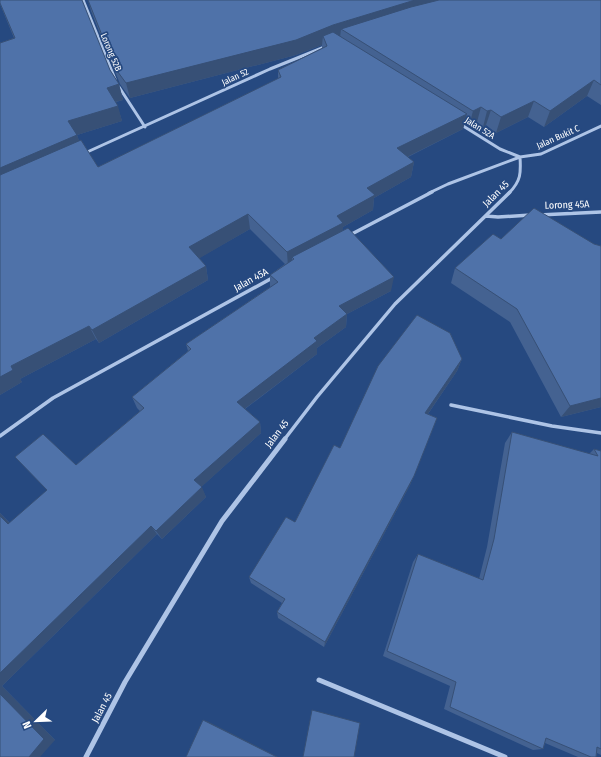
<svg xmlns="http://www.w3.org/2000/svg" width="601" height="757" font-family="'Fira Sans Condensed',sans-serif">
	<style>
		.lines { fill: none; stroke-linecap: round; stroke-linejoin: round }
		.minor-far2 { stroke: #aec4e6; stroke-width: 3 }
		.minor-far1 { stroke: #aec4e6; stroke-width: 3.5 }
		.minor { stroke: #aec4e6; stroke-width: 5 }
		.wall { fill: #446291 }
		.shaded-wall { fill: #375076 }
		.building { fill: #4f72a9; stroke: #375076 }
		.labels { text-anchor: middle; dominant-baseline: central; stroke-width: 3.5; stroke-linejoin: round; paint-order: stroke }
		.far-street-label { font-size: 9px; fill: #fff; stroke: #264980 }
		.street-label { font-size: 10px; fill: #fff; stroke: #264980 }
	</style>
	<rect width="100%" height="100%" fill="#264980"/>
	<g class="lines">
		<path class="minor-far2" d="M 83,0 L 115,79
			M 119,87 L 145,127
			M 460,124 L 500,149 L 520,157
			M 85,153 L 270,69 L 327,46
			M 429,193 L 448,184 L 520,157 L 541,154 L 601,126
			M 509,193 C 521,181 521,173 520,157"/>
		<path class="minor-far1" d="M 539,215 L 601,212
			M 486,216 L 498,217 L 531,215
			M 348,236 L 432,192
			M 451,405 L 552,426 L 601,433
			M 0,436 L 53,398 L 274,277
			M 284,440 L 317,397 L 395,304 L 510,192"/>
		<path class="minor" d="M 319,680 L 505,757
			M 86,757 L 125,682 L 222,521 L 285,439"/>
	</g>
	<path class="wall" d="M 88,0 L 601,0 L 601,105 L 587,96 L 544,127 L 528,117 L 496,133 L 486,125 L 483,127 L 477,122 L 469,126 L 465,123 L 463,129 L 408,157 L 414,162 L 411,177 L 374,198 L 373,210 L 343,227 L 342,230 L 391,291 L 347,314 L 346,327 L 317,348 L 317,354 L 245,409 L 260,422 L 261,433 L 201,487 L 206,497 L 162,539 L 157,534 L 2,686 L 55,740 L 0,757 L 0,513 L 10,523 L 76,465 L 140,411 L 137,408 L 132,397 L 188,351 L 186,344 L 270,287 L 270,275 L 285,264 L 250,229 L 199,258 L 206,266 L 208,280 L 99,343 L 96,339 L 20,379 L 22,382 L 0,395 L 0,43 L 14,38 L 0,4 L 110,70 L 119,84 L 123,100 L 116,102 L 122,121 L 77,135 L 79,141 L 98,167 L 278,79 L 278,70 L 322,48 L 322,45 L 296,55 L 130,98 L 120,84 L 91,11 Z
		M 501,239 L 594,244 L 601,246 L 601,407 L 561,417 L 510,322 L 451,283 L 455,268 Z
		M 462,359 L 457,371 L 428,414 L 437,418 L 410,485 L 324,647 L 278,618 L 277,612 L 282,603 L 251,583 L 249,577 L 295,522 L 340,448 Z
		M 512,432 L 589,454 L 594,449 L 601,451 L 601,755 L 597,753 L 596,757 L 578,757 L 545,743 L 543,749 L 533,750 L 444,709 L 450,686 L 383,656 L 413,562 L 418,554 L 479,579 L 487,547 L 505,443 Z"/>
	<path class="shaded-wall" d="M 415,0 L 473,0 L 341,29 L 340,38 L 323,36 L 322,45 L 296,55 L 130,98 L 126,83 L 333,25 Z
		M 594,80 L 587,96 L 544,127 L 550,111 Z
		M 119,84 L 123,100 L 111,103 L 107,88 Z
		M 534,101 L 528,117 L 496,133 L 501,117 Z
		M 118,106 L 122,121 L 77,135 L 83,151 L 0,187 L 0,168 L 68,121 Z
		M 481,107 L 477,122 L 469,126 L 473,111 Z
		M 491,110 L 486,125 L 483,127 L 487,111 Z
		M 467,114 L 463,129 L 395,163 L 397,148 Z
		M 414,162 L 411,177 L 374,198 L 373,210 L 343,227 L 342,237 L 294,259 L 292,257 L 292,264 L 288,267 L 287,252 L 337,216 L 367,188 Z
		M 248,214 L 250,229 L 193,262 L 189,247 Z
		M 206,266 L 208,280 L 99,343 L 92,330 Z
		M 394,277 L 391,291 L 347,314 L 346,327 L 317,348 L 317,354 L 239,413 L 237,402 L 314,338 L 339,306 Z
		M 89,326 L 96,339 L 20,379 L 22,382 L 0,395 L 0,377 L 11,366 Z
		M 462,359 L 457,371 L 421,424 L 425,413 Z
		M 601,398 L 601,407 L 561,417 L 570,406 Z
		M 260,422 L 261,433 L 198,490 L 194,480 Z
		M 414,476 L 410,485 L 324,647 L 325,642 Z
		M 202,487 L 206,497 L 162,539 L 156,531 Z
		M 0,513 L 19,533 L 8,524 L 0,516 Z
		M 151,526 L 157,534 L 2,686 L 55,740 L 40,757 L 29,757 L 0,694 L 0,673 Z
		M 203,720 L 207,721 L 278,757 L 277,757 Z"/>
	<path class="building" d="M 0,0 L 82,0 L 110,70 L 119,84 L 107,88 L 118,106 L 68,121 L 77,135 L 0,168 L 0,43 L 15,38 L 0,3 Z
		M 88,0 L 415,0 L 333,25 L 296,40 L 126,83 L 115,68 Z
		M 439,0 L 601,0 L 601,85 L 594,80 L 550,111 L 534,101 L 501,117 L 491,110 L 487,111 L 481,107 L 473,111 L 341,29 L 411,7 Z
		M 333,32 L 467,114 L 397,148 L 414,162 L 367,188 L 375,195 L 337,216 L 343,223 L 287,252 L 248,214 L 189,247 L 206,266 L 92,330 L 89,326 L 11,366 L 13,370 L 0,377 L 0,175 L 81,140 L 98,167 L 281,77 L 278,70 L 327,46 L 323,36 Z
		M 534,208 L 594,244 L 601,246 L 601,398 L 570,406 L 517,309 L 455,268 L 493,234 L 501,239 Z
		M 348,228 L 394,277 L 339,306 L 347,314 L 314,338 L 317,341 L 237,402 L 260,422 L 194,480 L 202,487 L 156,531 L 151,526 L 0,673 L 0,516 L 8,524 L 47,490 L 15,457 L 43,434 L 76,465 L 144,408 L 132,397 L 191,349 L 186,344 L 278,282 L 270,275 L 294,259 L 292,257 Z
		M 417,315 L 450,333 L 462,359 L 425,413 L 437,418 L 414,476 L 325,642 L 277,612 L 285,599 L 249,577 L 286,517 L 295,522 L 334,445 L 340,448 L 378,366 Z
		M 512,432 L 598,456 L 594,449 L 601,451 L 601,749 L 597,747 L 596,757 L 591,757 L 546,738 L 543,749 L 450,707 L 456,682 L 387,651 L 418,554 L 483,580 L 494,539 Z
		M 0,694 L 44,739 L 29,757 L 0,757 Z
		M 312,710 L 360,723 L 354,757 L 303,757 Z
		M 203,720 L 277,757 L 186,757 Z"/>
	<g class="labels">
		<g class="far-street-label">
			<text transform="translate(111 52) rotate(67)">Lorong 52B</text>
			<text transform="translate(235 77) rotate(-25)">Jalan 52</text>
			<text transform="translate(480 128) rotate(32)">Jalan 52A</text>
			<text transform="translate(558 137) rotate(-24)">Jalan Bukit C</text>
		</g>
		<g class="street-label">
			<text transform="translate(496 194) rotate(-45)">Jalan 45</text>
			<text transform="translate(567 205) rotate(-2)">Lorong 45A</text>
			<text transform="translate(251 280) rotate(-29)">Jalan 45A</text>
			<text transform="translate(277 434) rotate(-53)">Jalan 45</text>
			<text transform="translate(102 708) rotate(-62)">Jalan 45</text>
		</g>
	</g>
	<g transform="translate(36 721) rotate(247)" stroke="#264980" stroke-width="3" paint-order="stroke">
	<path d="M0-3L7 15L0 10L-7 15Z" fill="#ffffff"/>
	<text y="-6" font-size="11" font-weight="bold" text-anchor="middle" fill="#ffffff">N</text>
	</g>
</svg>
